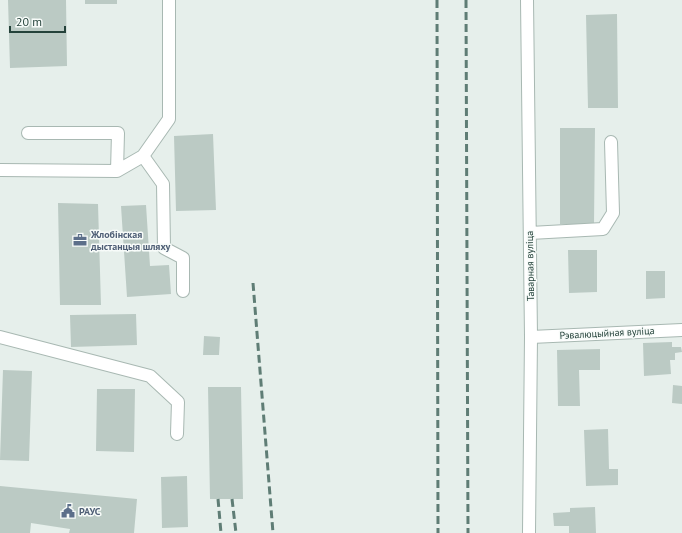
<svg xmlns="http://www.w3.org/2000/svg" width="682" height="533" font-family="'PT Sans',sans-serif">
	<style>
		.building { fill: #bbcac4 }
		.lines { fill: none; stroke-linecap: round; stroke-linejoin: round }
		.minor-casing { stroke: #a8b8b2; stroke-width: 14 }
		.minor { stroke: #fff; stroke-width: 12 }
		.rail { stroke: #5f7d75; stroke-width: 3; stroke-dasharray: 8 4; stroke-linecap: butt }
		.labels { text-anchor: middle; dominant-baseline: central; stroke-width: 3; stroke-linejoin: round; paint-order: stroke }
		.service-label { font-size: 10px; font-weight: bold; fill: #4e5e75; stroke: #f7fbf9; text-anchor: start }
		.street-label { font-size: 10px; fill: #24423a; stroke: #f7fbf9 }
	</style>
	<rect width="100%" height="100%" fill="#e6efeb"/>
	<path class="building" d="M 8,0 L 66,0 L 67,66 L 10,68 Z
		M 85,0 L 117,0 L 117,4 L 85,4 Z
		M 617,14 L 618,108 L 588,108 L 586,15 Z
		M 560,128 L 595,128 L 594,224 L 560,224 Z
		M 213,134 L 216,210 L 176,211 L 174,136 Z
		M 58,203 L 98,204 L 101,305 L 60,305 Z
		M 146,205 L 150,266 L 169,265 L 171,294 L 127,297 L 121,206 Z
		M 568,250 L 597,250 L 597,292 L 569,293 Z
		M 646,271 L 665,271 L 665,298 L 646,299 Z
		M 136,314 L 137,345 L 71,347 L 70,315 Z
		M 204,336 L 220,337 L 219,355 L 203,355 Z
		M 672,342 L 672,347 L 681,347 L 682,352 L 675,353 L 675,360 L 670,360 L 671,374 L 644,376 L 643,343 Z
		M 600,349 L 600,370 L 579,370 L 580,406 L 558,406 L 557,350 Z
		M 3,370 L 32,371 L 29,461 L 0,460 Z
		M 673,385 L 682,386 L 682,404 L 672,403 Z
		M 208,387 L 241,387 L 243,499 L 210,499 Z
		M 97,389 L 135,389 L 134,452 L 96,451 Z
		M 608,429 L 609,469 L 618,469 L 618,485 L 586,486 L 584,430 Z
		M 187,476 L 188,527 L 162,528 L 161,477 Z
		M 0,486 L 137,499 L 134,533 L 69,533 L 70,529 L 31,523 L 30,533 L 0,533 Z
		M 595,507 L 596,533 L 569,533 L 569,526 L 554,526 L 553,513 L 570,512 L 570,508 Z"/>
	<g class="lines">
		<g class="minor-casing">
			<path id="minor" d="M 527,0 L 531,337 L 529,533
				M 28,133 L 118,133 L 117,171
				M 143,156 L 163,184 L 164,248 L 183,258 L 183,291
				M 0,170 L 117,171 L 143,156 L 169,119 L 169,0
				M 530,233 L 603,229 L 613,213 L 611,142
				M 0,337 L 150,376 L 178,402 L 177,434
				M 531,337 L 682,330"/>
		</g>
		<use href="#minor" class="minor"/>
		<path class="rail" d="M 437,0 L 438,533
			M 466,0 L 468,533
			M 253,283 L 273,533
			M 218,499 L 221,533
			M 232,499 L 236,533"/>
	</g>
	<defs>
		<g id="office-bare" transform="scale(1.08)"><path d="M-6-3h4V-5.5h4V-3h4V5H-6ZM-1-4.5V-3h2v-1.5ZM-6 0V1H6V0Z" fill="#5c6f8a" stroke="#f7fbf9" stroke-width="2.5" paint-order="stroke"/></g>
		<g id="civic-bare" transform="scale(1.08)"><path d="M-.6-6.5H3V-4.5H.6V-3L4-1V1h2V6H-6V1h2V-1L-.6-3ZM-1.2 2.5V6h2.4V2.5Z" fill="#5c6f8a" stroke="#f7fbf9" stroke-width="2.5" paint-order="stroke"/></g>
	</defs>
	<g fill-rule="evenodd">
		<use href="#office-bare" x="80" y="240"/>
		<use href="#civic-bare" x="68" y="511"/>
	</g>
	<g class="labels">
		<g class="service-label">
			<text x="91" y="234">Жлобінская<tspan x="91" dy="12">дыстанцыя шляху</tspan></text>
			<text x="79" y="511">РАУС</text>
		</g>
		<g class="street-label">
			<text transform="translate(530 266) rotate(-91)">Таварная вуліца</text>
			<text transform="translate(607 333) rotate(-3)">Рэвалюцыйная вуліца</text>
		</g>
	</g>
	<path d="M10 26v6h55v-6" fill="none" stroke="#24423a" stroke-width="2"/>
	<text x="16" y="26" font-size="12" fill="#24423a" stroke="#f7fbf9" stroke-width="3" paint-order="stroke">20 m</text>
</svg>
